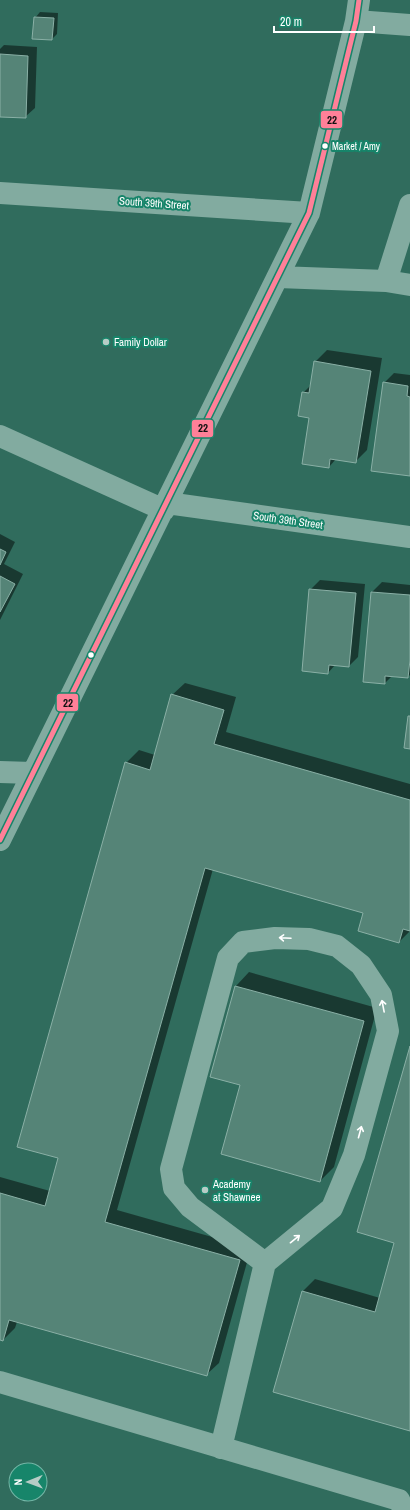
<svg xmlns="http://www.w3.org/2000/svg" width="410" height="1510" font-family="'Archivo Narrow',sans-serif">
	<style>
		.shadow { fill: #0007 }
		.building { fill: #558477; stroke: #8ab0a6 }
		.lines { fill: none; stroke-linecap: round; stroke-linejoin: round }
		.minor { stroke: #82aba0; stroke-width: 22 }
		.bus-1-casing { stroke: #17856a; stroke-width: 8 }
		.bus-1 { stroke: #ff8098; stroke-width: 5 }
		.oneway { stroke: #fff }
		.bus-dot { fill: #fff; stroke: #17856a; stroke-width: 1.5 }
		.poi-dot { fill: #b7ccc6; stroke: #17856a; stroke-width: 1.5 }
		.labels { text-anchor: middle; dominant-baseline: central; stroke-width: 4; stroke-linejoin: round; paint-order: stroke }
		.bus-label { font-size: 10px; fill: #fff; stroke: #17856a; text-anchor: start }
		.street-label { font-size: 11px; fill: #fff; stroke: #17856a }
		.poi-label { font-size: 11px; fill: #fff; stroke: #17856a; text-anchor: start }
		.line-badge { stroke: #17856a; stroke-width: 1.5 }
		.pale-badge-label { font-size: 11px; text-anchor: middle; font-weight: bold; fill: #111 }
	</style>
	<rect width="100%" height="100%" fill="#306c5d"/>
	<path class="shadow" d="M 40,12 L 58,13 L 57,34 L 52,39 L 35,18 Z
		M 4,45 L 37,47 L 35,108 L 25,117 L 0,116 L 0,49 Z
		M 327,350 L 382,358 L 367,450 L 355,462 L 336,459 L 329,467 L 303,393 L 311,385 L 315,362 Z
		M 394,373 L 410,375 L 410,475 L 384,383 Z
		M 0,534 L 15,542 L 4,564 L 23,574 L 0,620 Z
		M 320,580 L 365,584 L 358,657 L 349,666 L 335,665 L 328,673 L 310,590 Z
		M 382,582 L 410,585 L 410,675 L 408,677 L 392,676 L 385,683 L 372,592 Z
		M 185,683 L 236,697 L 226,732 L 410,784 L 410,931 L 399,942 L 365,912 L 213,869 L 117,1210 L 251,1248 L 219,1363 L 206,1375 L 17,1322 L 15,1328 L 3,1340 L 0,1339 L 0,1177 L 50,1191 L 59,1158 L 126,763 L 139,750 L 155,755 L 172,695 Z
		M 249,972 L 377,1008 L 334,1167 L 320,1181 L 241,1085 L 211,1076 L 236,986 Z
		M 410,1050 L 410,1430 L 303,1291 L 315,1279 L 380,1298 L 395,1243 Z"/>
	<path class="building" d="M 34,17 L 54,18 L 52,40 L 32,39 Z
		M 0,54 L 28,56 L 26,118 L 0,117 Z
		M 314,361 L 371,371 L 356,463 L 330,459 L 329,468 L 302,464 L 309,418 L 298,416 L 302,392 L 309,393 Z
		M 383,382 L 408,386 L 407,396 L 410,397 L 410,476 L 371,471 Z
		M 0,549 L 6,552 L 0,565 Z
		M 0,576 L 15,584 L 0,612 Z
		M 309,589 L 356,593 L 349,667 L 329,665 L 328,674 L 302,671 Z
		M 371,592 L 410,595 L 410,660 L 408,678 L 385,676 L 385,684 L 363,682 Z
		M 171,694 L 224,710 L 214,744 L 410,800 L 410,931 L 403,929 L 399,943 L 358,931 L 363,913 L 205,868 L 105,1222 L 240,1260 L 207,1376 L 9,1320 L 3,1341 L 0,1340 L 0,1193 L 45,1206 L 58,1158 L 17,1147 L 125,762 L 150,770 Z
		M 408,716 L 410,716 L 410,749 L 404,748 Z
		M 235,986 L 364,1021 L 320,1182 L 221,1154 L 240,1085 L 210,1077 Z
		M 410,1046 L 410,1431 L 273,1392 L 302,1291 L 375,1312 L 394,1243 L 357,1232 Z"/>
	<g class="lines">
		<path class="minor" d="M 356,21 L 410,25
			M 0,193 L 309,213
			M 278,277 L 386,281 L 410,205
			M 386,281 L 410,285
			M 0,436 L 164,510
			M 167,503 L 410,537
			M 0,772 L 32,773
			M 0,840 L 309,213 L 356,21 L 359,0
			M 0,1382 L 399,1500 L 404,1510
			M 221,1448 L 265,1263 L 332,1208 L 354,1155 L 388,1031 L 381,995 L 361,965 L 337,946 L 309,939 L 275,938 L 243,942 L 228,958 L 171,1169 L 174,1188 L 190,1207 L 265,1263"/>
		<g class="bus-1-casing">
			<path id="bus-1" d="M 0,840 L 309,213 L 356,21 L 359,0"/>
		</g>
		<use href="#bus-1" class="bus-1"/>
	</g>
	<defs><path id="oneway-shaft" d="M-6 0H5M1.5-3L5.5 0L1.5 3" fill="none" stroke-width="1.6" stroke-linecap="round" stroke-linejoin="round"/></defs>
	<g class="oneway">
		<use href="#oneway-shaft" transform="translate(285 938) rotate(-177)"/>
		<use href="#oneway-shaft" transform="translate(383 1006) rotate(-101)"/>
		<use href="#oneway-shaft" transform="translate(360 1132) rotate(-75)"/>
		<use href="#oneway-shaft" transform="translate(295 1239) rotate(-39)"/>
	</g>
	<g class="bus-dot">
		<circle cx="325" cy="146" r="3.5"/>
		<circle cx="91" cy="655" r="3.5"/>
	</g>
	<g class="poi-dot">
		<circle cx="106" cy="342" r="4"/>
		<circle cx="205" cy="1190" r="4"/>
	</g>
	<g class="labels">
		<g class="bus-label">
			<text x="332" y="146">Market / Amy</text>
		</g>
		<g class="street-label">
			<text transform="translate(154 203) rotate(4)">South 39th Street</text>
			<text transform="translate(288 520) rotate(8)">South 39th Street</text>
		</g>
		<g class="poi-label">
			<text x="114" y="342">Family Dollar</text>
			<text x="213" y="1184">Academy<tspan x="213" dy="13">at Shawnee</tspan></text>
		</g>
	</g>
	<g class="line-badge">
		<rect x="320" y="110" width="23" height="19" rx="4" fill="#ff8098"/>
		<rect x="191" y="419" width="23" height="19" rx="4" fill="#ff8098"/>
		<rect x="56" y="693" width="23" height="19" rx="4" fill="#ff8098"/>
	</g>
	<g class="pale-badge-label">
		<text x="332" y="124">22</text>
		<text x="203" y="432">22</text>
		<text x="68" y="707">22</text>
	</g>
	<g transform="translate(28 1482) rotate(269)"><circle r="19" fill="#17856a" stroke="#74b6a6"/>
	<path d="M0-3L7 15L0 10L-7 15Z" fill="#b7ccc6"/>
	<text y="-6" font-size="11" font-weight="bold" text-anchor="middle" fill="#ffffff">N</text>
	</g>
	<path d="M274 26v6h100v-6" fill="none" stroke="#ffffff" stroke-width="2"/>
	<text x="280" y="26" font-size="12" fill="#ffffff" stroke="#17856a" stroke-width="3" paint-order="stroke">20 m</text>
</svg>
